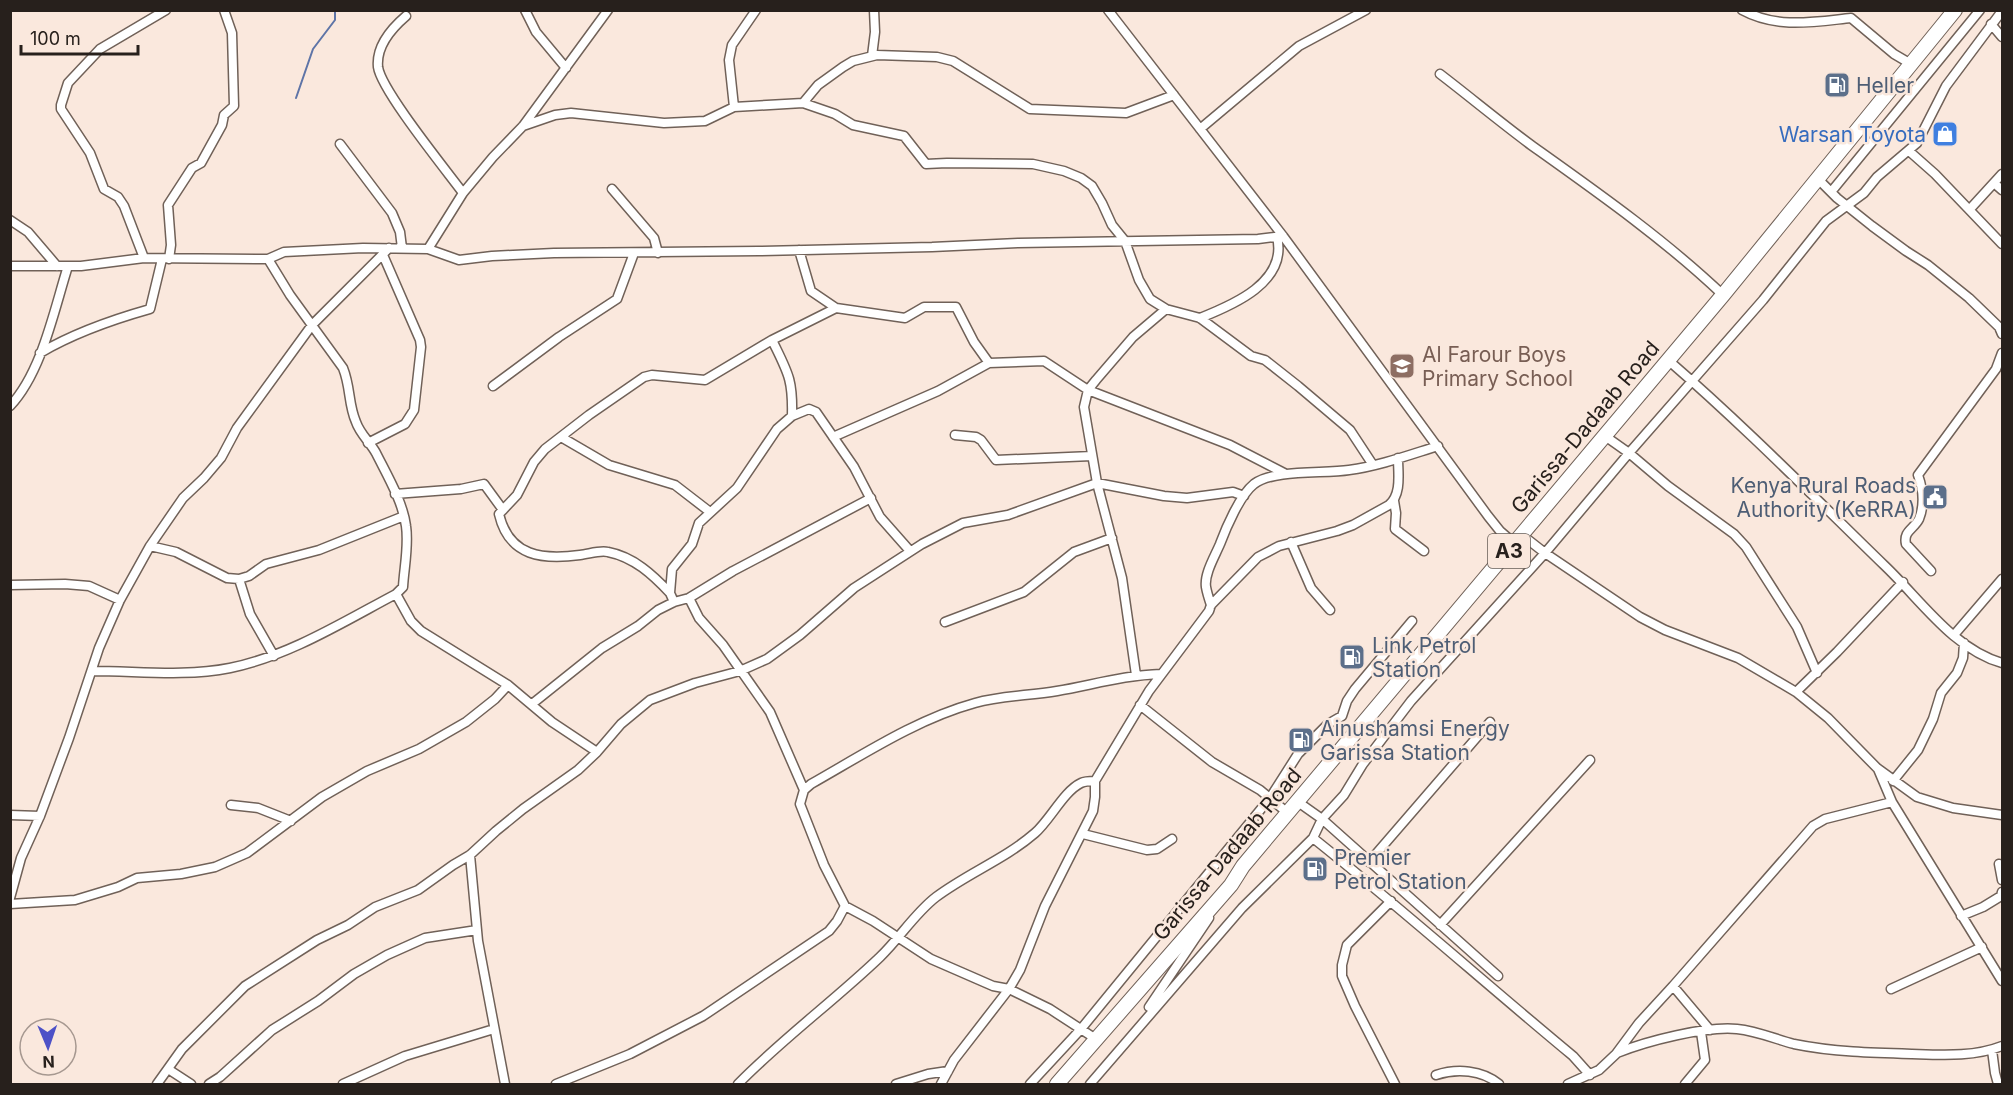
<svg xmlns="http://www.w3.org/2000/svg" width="2013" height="1095" font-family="Inter,sans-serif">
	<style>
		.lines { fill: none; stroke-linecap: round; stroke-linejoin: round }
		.stream { stroke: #5e74a7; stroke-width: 2 }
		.minor-casing { stroke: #706158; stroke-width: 11 }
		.trunk-casing { stroke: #706158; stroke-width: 16 }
		.minor { stroke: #fff; stroke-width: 8 }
		.trunk { stroke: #fff; stroke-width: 14 }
		.labels { text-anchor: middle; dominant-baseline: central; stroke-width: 5; stroke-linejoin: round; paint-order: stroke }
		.shield { fill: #fae8dd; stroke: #665c56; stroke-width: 1.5 }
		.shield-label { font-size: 20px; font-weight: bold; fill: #27201c }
		.service-label { font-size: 21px; fill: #4e5e75; stroke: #fae8dd; text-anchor: start }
		.shop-label { font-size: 21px; fill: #366cbe; stroke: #fae8dd; text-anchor: end }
		.education-label { font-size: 21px; fill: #785e54; stroke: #fae8dd; text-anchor: start }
		.street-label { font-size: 21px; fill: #27201c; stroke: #fae8dd }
	</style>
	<rect width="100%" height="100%" fill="#fae8dd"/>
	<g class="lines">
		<path class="stream" d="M 296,98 L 313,49 L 335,20 L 335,10"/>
		<g class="minor-casing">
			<path id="minor" d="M 525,10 L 536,32 L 566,68
				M 1108,10 L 1283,236 L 1488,516 L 1500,531 L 1515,544
				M 1742,10 C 1777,29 1813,22 1851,18 L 1894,54 L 1911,64
				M 406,16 C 392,28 376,46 378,67 C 381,90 446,170 463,193
				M 1991,24 L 2002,37
				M 872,56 L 875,32 L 874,10
				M 1440,74 C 1470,97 1500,122 1531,145 C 1597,192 1664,239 1723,295
				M 803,103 L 818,85 L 843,67 L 853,61 L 877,55 L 937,57 L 953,61 L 1030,109 L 1126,113 L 1174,95
				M 734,107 L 729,60 L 732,45 L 756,10
				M 523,126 L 555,115 L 571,113 L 664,123 L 705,121 L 734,107 L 803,103 L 835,114 L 853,125 L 904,136 L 926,164 L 947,163 L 1033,164 L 1064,171 L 1081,178 L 1092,186 L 1102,203 L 1112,225 L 1125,241 L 1139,280 L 1150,299 L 1166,309 L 1200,318 L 1251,356 L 1265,360 L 1298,386 L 1350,430 L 1373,465
				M 1200,129 L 1299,46 L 1366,10
				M 340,144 L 392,213 L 400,232 L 402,248
				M 1909,151 L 1935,174 L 2002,244
				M 1817,178 L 1837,198 L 1872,226 L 1906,251 L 1928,265 L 1969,298 L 1999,327 L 2002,334
				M 1994,183 L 2002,190
				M 612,189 L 654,238 L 658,253
				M 1831,192 L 1980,10
				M 1970,209 L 2002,174
				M 10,220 L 28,232 L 57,266
				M 428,249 L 459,260 L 492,256 L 554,253 L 759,251 L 932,247 L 1018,243 L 1258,239 L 1283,236
				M 799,250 L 811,291 L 836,308
				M 144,258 L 124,206 L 118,197 L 104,189 L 90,153 L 61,109 L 61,105 L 68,83 L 100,49 L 166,10
				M 169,259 L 171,245 L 168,205 L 192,168 L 201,163 L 222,125 L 224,115 L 234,106 L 232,33 L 224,10
				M 10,266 L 81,266 L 144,258 L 268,259 L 284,252 L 363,248 L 428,249 L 463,193 L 493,157 L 523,126 L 608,10
				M 1200,318 C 1233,305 1288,282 1277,237
				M 772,340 C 788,373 793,379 792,416
				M 40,353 C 74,333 111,320 150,309 L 162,259
				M 1668,360 C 1743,425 1813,496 1884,565 C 1920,599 1953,649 2002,663
				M 493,386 L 559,337 L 617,299 L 634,253
				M 10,406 C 42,372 54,310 68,266
				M 955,435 L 976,437 L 981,440 L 996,460 L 1092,456
				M 1605,436 L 1629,453 L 1668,486 L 1734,534 L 1746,547 L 1797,627 L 1817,673
				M 561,437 L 609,465 L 675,485 L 710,512
				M 833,437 L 938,391 L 989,363
				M 368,443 L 405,424 L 414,410 L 421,347 L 420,340 L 383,255
				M 395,494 L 461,489 L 484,484 L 503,510
				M 1394,501 L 1396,513 L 1395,529 L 1424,551
				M 1522,535 L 1545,553 L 1640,617 L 1665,630 L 1738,658 L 1796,692 L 1828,718 L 1877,768 L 1917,797 L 1953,808 L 2002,815
				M 1291,542 L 1311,588 L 1330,610
				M 150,546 L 176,552 L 227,578 L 239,579 L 250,614 L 274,656
				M 1931,571 L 1906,544 C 1903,531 1914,529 1919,519 C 1925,504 1923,489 1918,475 L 1996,369 L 2002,353
				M 239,579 L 249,576 L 266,564 L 319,550 L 404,516
				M 10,585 L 65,584 L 89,586 L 120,600
				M 670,593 C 653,575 634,557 608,552 C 600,550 589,554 580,555 C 543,560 509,557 499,514 L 517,495 L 534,462 L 545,449 L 589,415 L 644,377 L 652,375 L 705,380 L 772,340 L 836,308 L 905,318 L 924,307 L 956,307 L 974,342 L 989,363 L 1044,361 L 1088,390 L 1230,445 L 1286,474
				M 396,594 L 411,621 L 421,631 L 508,685 L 552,722 L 597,752
				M 689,598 L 699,618 L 723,645 L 770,712 L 804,790
				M 674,602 L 670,593 L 672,569 L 692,544 L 699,523 L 737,488 L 777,429 L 792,416 L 809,409 L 816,412 L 854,467 L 880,517 L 910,551
				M 1211,605 C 1209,599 1207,593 1206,587 C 1204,574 1215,556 1220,544 C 1226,528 1240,495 1254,484 C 1274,469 1324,474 1349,470 C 1379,466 1409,455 1438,446
				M 945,622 L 1024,592 L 1074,552 L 1112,538
				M 1954,635 L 2002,579
				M 93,671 C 138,671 185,677 230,668 C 289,656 343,622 396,594 L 403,587 C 404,568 409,546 406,526 C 403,502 387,475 376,453 C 370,442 360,434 356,422 C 348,404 351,388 343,368 L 290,295 L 268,259
				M 1136,675 L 1122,578 L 1097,483 L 1084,407 L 1088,390 L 1096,380 L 1133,337 L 1166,309
				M 1796,692 L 1837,652 L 1903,582
				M 532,704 L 602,648 L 638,626 L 658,610 L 674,602 L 689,598 L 733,571 L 871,498
				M 1140,705 L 1212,762 L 1260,790 L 1289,814
				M 1878,769 L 1892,802 L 2002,981
				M 1893,781 L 1918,750 L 1933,719 L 1941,693 L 1957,673 L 1963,658 L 1964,643
				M 1298,802 L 1322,819 L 1498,976
				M 231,805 L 258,808 L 291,821
				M 10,815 L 40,816
				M 1083,834 L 1147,850 L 1157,849 L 1172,839
				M 1313,838 C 1401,908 1486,984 1573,1056 L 1590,1075
				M 470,855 L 478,941 L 505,1084
				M 1369,862 L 1490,722
				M 1999,864 L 2002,880
				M 10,898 L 21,858 L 40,816 L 69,738 L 99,648 L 120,600 L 150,546 L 183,498 L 204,478 L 221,458 L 237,428 L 312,325 L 389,248
				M 1391,901 L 1347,945 L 1342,965 L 1342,976 L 1355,1006 L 1395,1084
				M 10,904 L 75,900 L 118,887 L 137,878 L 181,874 L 215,867 L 247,853 L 322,797 L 367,771 L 419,749 L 466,722 L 495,699 L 508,685
				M 1961,916 L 1983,907 L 2001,896 L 2002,892
				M 1440,925 L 1590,760
				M 1673,986 L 1710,1030
				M 1891,989 L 1982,947
				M 1149,1007 L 1209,918
				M 1096,1039 L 1050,1009 L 1009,989 L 993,986 L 931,959 L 873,921 L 845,906 L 824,865 L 800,804 L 804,790 L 811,784 C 864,754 917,719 975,703 C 1002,695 1030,696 1057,691 C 1092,685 1125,675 1161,674
				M 1992,1050 L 1995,1073 L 1998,1084
				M 1617,1053 C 1647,1041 1705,1026 1737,1029 C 1757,1031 1775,1039 1794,1044 C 1833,1052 1873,1053 1912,1054 C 1943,1055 1974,1057 2002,1046
				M 168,1069 L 191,1084
				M 1436,1075 C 1457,1068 1482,1070 1499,1084
				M 157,1084 L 182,1049 L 245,986 L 317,940 L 348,925 L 375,907 L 418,890 L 453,865 L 470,855 L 496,831 L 523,809 L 578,770 L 597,752 L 621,724 L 650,700 L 695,683 L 740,671 L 767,659 L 800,635 L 854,588 L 922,544 L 963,523 L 1008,515 L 1097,483 L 1164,496 L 1187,498 L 1233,492 L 1244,496
				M 209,1084 L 220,1077 L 272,1030 L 318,1001 L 354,974 L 387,955 L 425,938 L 477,930
				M 343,1084 L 405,1056 L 494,1029
				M 556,1084 L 630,1054 L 703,1016 L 829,931 L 837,921 L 845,906
				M 738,1084 C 782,1039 834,1001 880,957 C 900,938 914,914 936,897 C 968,873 1005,859 1035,833 C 1050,820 1064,791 1081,783 C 1085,781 1091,781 1095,781
				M 896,1084 L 928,1074 L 948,1071
				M 941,1084 L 954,1060 L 1009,989 L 1020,970 L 1045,906 L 1093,811 L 1095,797 L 1095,781 L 1149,691 L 1209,611 L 1211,605 L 1258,557 L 1279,546 L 1337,531 L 1353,525 L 1389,505 C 1402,494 1398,473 1398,458
				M 1030,1084 L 1081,1029 L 1270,798 L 1298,754 L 1328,724 L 1342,716 L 1347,701 L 1355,689 L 1412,621
				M 1090,1084 L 1242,908 L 1313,838 L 1322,819 L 1344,795 L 1363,764 L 1411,701 L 1545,553 L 1629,453 L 1763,300 L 1826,221 L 1864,193 L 1877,177 L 1917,143 L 1946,86 L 2002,11
				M 1568,1084 L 1599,1070 L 1616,1054 L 1639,1023 L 1673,986 L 1813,826 L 1825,819 L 1892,802
				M 1685,1084 L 1705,1060 L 1701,1032"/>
		</g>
		<g class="trunk-casing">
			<path id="trunk" d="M 1057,1084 L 1231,885 L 1243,866 L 1723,295 L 1955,10"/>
		</g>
		<use href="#minor" class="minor"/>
		<use href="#trunk" class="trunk"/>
	</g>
	<defs>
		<g id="fuel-square" transform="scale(1.35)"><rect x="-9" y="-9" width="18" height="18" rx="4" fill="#5c6f8a" stroke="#fae8dd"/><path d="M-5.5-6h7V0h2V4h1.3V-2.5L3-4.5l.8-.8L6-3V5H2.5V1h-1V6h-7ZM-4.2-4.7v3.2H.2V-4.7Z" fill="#fff"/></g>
		<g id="shop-square" transform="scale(1.35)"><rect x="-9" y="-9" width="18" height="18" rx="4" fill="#3f7fe0" stroke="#fae8dd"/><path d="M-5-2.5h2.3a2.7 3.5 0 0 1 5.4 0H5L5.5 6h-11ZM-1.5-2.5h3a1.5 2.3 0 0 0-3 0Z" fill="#fff"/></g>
		<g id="school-square" transform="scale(1.35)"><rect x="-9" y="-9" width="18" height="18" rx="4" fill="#8d6e63" stroke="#fae8dd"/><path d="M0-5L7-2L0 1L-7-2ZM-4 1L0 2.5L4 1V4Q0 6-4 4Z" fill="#fff"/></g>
		<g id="civic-square" transform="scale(1.35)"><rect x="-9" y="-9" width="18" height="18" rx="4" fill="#5c6f8a" stroke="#fae8dd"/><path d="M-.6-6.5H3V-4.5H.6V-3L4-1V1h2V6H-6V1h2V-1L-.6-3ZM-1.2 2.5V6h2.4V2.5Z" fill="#fff"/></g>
	</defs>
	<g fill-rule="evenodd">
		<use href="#fuel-square" x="1837" y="85"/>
		<use href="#shop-square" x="1945" y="134"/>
		<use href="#school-square" x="1402" y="366"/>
		<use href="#civic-square" x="1935" y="497"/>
		<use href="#fuel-square" x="1352" y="657"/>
		<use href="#fuel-square" x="1301" y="740"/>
		<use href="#fuel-square" x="1315" y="869"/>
	</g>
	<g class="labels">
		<rect class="shield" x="1488" y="534" width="42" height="34" rx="4.5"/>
		<g class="shield-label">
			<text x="1509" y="551">A3</text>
		</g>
		<g class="service-label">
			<text x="1856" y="85">Heller</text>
			<text x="1916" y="485" text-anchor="end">Kenya Rural Roads<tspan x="1916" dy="24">Authority (KeRRA)</tspan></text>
			<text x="1372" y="645">Link Petrol<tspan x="1372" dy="24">Station</tspan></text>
			<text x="1320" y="728">Ainushamsi Energy<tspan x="1320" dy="24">Garissa Station</tspan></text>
			<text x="1334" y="857">Premier<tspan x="1334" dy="24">Petrol Station</tspan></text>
		</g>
		<g class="shop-label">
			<text x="1926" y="134">Warsan Toyota</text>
		</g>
		<g class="education-label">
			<text x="1422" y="354">Al Farour Boys<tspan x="1422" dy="24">Primary School</tspan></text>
		</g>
		<g class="street-label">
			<text transform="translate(1585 427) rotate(-50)">Garissa-Dadaab Road</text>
			<text transform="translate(1227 854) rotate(-50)">Garissa-Dadaab Road</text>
		</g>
	</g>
	<rect width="2013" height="1095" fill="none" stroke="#27201c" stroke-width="24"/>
	<g transform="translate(48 1047) rotate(178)"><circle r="28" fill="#fae8dd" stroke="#a69890" stroke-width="1.5"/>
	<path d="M0-4.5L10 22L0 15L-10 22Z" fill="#4d51c7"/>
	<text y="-9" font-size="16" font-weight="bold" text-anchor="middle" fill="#27201c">N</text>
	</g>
	<path d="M21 45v9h117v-9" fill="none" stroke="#27201c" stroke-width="3"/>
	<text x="30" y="45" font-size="18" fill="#27201c" stroke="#fae8dd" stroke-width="4.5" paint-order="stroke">100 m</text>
</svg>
